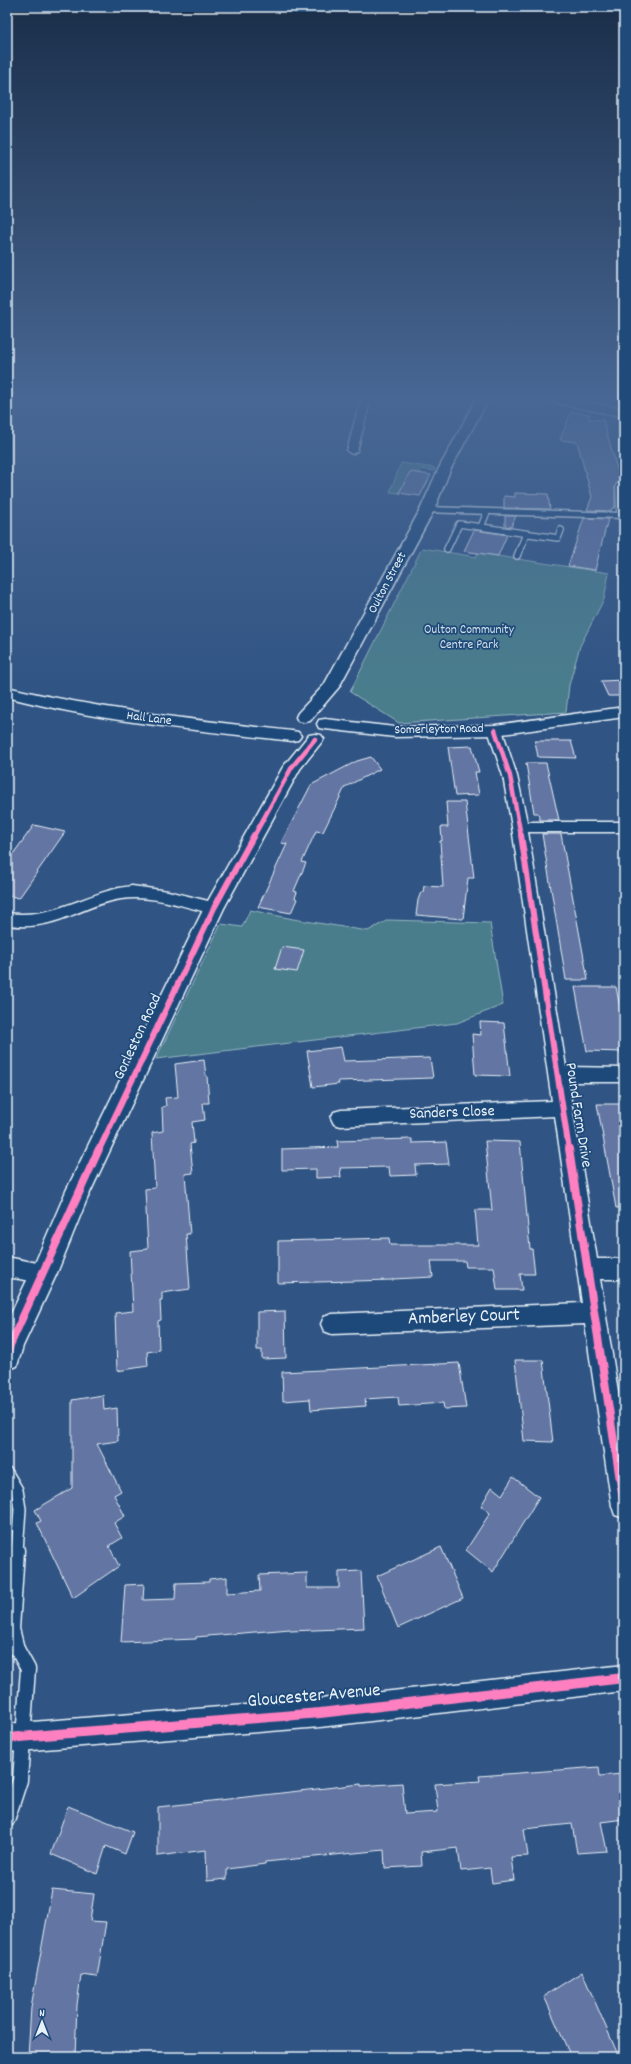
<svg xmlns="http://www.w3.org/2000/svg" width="631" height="2064" font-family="Dekko,sans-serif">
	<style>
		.green { fill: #487d8c; stroke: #98b7c2 }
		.building { fill: #6375a2; stroke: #e8f1f8 }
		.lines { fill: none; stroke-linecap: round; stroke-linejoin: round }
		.lane-far2-casing { stroke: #e8f1f8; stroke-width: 8 }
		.lane-far1-casing { stroke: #e8f1f8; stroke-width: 14 }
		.lane-casing { stroke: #e8f1f8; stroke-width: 17 }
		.street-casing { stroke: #e8f1f8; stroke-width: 3 }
		.secondary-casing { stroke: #e8f1f8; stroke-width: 3 }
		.lane-far2 { stroke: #1f4a7a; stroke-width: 5.5 }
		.lane-far1 { stroke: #1f4a7a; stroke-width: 11 }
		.lane { stroke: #1f4a7a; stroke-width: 14 }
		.street { fill: #1f4a7a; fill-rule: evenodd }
		.secondary { fill: #1f4a7a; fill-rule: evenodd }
		.cycleway-far3-casing { stroke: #1f4a7a; stroke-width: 6 }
		.cycleway-far2-casing { stroke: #1f4a7a; stroke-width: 8 }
		.cycleway-far1-casing { stroke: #1f4a7a; stroke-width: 10 }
		.cycleway-casing { stroke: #1f4a7a; stroke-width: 12 }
		.cycleway-far3 { stroke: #ff80c0; stroke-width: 4.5 }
		.cycleway-far2 { stroke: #ff80c0; stroke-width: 6 }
		.cycleway-far1 { stroke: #ff80c0; stroke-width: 8 }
		.cycleway { stroke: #ff80c0; stroke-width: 10 }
		.labels { text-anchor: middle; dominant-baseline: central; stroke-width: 3.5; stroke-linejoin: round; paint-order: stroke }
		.far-street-label { font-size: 13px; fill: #e8f1f8; stroke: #1f4a7a }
		.far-park-label { font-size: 13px; fill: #d0e0e8; stroke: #1f4a7a }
		.street-label { font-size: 16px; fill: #e8f1f8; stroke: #1f4a7a }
		.near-street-label { font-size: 19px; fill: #e8f1f8; stroke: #1f4a7a }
	</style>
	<rect width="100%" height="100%" fill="#305484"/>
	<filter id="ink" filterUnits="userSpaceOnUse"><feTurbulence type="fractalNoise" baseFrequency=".025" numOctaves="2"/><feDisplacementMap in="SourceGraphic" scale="8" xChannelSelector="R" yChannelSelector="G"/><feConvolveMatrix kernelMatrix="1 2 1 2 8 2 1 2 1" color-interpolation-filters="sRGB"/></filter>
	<g filter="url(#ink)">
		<path class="green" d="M 401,463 L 435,468 L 434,471 L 422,469 L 420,473 L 410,472 L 399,493 L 390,492 Z
			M 422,548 L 476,557 L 478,553 L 609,573 L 604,599 L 580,646 L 569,685 L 566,712 L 399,723 L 350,692 Z
			M 250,910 L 293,919 L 368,931 L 388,920 L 490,923 L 503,1005 L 457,1023 L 156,1059 L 221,924 L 242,927 Z"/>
		<path class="building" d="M 571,412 L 590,414 L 588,419 L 603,420 L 618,472 L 624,472 L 624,508 L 623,485 L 618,482 L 615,486 L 615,508 L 612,508 L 611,511 L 587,510 L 592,497 L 577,442 L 560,440 Z
			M 410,472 L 431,475 L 420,496 L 399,493 Z
			M 515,493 L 548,494 L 550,509 L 504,508 L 504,496 L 515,497 Z
			M 505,516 L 516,516 L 511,527 L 505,526 Z
			M 584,518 L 608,519 L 595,570 L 568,566 Z
			M 474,530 L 507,535 L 498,556 L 464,551 Z
			M 624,680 L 624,696 L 608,696 L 601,681 Z
			M 535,741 L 571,741 L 576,758 L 538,757 Z
			M 472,746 L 479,772 L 475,772 L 479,795 L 455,796 L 448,747 Z
			M 371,757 L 380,769 L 345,787 L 323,832 L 316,831 L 302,862 L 306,863 L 294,891 L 297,892 L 295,898 L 297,899 L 291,913 L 258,907 L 287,844 L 281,843 L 311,785 L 357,761 Z
			M 526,763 L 546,763 L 559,820 L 540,820 L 538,813 L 534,813 Z
			M 446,802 L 465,802 L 474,878 L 468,878 L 463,919 L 416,915 L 418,900 L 421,892 L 423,892 L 424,886 L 443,887 L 440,841 L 442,841 L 441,827 L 448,827 Z
			M 34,825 L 65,832 L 19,898 L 7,895 L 7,852 L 13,854 Z
			M 542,834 L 561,834 L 588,980 L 566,980 Z
			M 282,947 L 304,950 L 297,972 L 275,969 Z
			M 575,987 L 616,987 L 624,1029 L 624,1052 L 587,1051 Z
			M 480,1022 L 504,1023 L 510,1076 L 475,1075 L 472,1034 L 481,1035 Z
			M 341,1047 L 344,1061 L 430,1058 L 433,1078 L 338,1081 L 339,1084 L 313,1087 L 307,1051 Z
			M 204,1060 L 206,1076 L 207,1076 L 209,1103 L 203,1103 L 205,1120 L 192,1122 L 194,1143 L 190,1144 L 193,1173 L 185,1174 L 190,1234 L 186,1234 L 190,1289 L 162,1293 L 162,1300 L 160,1300 L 161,1320 L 158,1321 L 159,1350 L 147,1352 L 148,1366 L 117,1371 L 115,1313 L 133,1311 L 130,1251 L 148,1249 L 145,1189 L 155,1188 L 152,1133 L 163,1131 L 162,1107 L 166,1106 L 165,1098 L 178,1097 L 175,1064 Z
			M 597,1104 L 620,1104 L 624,1122 L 624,1207 L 616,1208 Z
			M 412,1139 L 412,1143 L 446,1142 L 449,1164 L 415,1165 L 416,1175 L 390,1176 L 389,1167 L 340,1168 L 341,1177 L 316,1178 L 316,1169 L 282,1170 L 282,1149 L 338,1147 L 337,1141 Z
			M 485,1141 L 520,1142 L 530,1249 L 532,1249 L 535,1274 L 520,1274 L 522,1290 L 497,1290 L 494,1267 L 466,1267 L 465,1261 L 431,1261 L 433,1277 L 393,1279 L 393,1280 L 278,1283 L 278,1241 L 389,1238 L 390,1245 L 478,1245 L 475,1210 L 492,1210 Z
			M 285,1311 L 286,1358 L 262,1359 L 262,1350 L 257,1350 L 257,1312 Z
			M 515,1360 L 543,1360 L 553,1442 L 524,1441 Z
			M 459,1363 L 466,1408 L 444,1409 L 443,1403 L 399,1406 L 398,1397 L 365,1399 L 366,1406 L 311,1410 L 310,1399 L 283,1401 L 282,1372 Z
			M 103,1395 L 104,1410 L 117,1408 L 118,1441 L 97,1444 L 121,1491 L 114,1495 L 125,1516 L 114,1523 L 122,1538 L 109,1546 L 119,1566 L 73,1598 L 37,1523 L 41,1521 L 35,1510 L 72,1488 L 72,1400 Z
			M 513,1477 L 539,1497 L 493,1572 L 466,1550 L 490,1513 L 481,1506 L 492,1487 L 502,1495 Z
			M 441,1547 L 463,1598 L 398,1628 L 377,1576 Z
			M 361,1571 L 364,1628 L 290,1631 L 290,1629 L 196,1637 L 196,1639 L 121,1642 L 125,1585 L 144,1584 L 143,1600 L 175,1599 L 176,1583 L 209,1582 L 209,1579 L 227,1577 L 227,1593 L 260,1591 L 259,1575 L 307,1573 L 307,1588 L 339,1588 L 339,1572 Z
			M 599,1767 L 600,1776 L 622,1774 L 624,1783 L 624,1819 L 601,1822 L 607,1851 L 577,1853 L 572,1824 L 524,1829 L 528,1856 L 511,1857 L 514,1880 L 492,1883 L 490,1868 L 461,1871 L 458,1848 L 421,1852 L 422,1866 L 385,1868 L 384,1850 L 265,1862 L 265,1864 L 227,1869 L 227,1879 L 207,1881 L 206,1850 L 158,1856 L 158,1807 L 361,1784 L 361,1786 L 402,1783 L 405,1814 L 438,1812 L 435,1784 L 480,1781 L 479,1776 Z
			M 68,1806 L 133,1832 L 125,1854 L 106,1846 L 97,1874 L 51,1854 Z
			M 52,1890 L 94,1894 L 90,1921 L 106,1922 L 97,1977 L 81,1975 L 77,2005 L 75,2057 L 28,2057 L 31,2007 Z
			M 582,1972 L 619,2057 L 571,2057 L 544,1996 Z"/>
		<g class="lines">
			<g class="lane-far2-casing">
				<path id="lane-far2" d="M 590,398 L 624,405
					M 619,486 L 620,516
					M 481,527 L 558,538 L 561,530
					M 447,549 L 459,524 L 481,527 L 487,512
					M 517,556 L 526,534"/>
			</g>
			<g class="lane-far1-casing">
				<path id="lane-far1" d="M 7,1473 L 17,1490 L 20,1509 L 17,1551"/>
			</g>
			<g class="lane-casing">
				<path id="lane" d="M 7,1820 L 20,1780 L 28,1669 L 17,1649 L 12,1629 L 17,1550"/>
			</g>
			<g class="street-casing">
				<path id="street" d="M 361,398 L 371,398 L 357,451 L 352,454 L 347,451 Z
					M 427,507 L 620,513 L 624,514 L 624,518 L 423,512 L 422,510 L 423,508 Z
					M 495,726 L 500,727 L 502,730 L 517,776 L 527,822 L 624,822 L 624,832 L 528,832 L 566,1067 L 624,1068 L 624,1082 L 568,1082 L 597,1259 L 624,1259 L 624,1279 L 600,1279 L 624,1430 L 624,1518 L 615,1515 L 612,1506 L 585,1324 L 332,1334 L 324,1331 L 321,1324 L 324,1317 L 332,1314 L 582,1303 L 555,1116 L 341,1126 L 334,1124 L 331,1118 L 334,1112 L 341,1110 L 552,1101 L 512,827 L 503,776 L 488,730 L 490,727 Z
					M 132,886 L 168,891 L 220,904 L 222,908 L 220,912 L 214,914 C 184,907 152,894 121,899 C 78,906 57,932 7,925 L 7,913 C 56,920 86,891 132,886 Z
					M 7,1257 L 52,1266 L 55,1273 L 52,1280 L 44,1283 L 7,1277 Z
					M 624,1665 L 624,1691 L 320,1727 L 7,1752 L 7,1724 L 320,1699 Z"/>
			</g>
			<g class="secondary-casing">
				<path id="secondary" d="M 477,398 L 489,398 L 450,470 L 434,510 L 339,687 L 310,721 L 304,722 L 298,721 L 296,717 L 298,713 L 324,685 L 420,510 L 438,470 Z
					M 543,398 L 567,398 L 624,409 L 624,417 L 548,401 Z
					M 7,687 C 101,710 196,720 292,731 L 298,732 L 301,736 L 298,740 L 292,741 C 196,730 101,722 7,697 Z
					M 624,707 L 624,717 L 495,735 L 395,737 L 325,729 L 319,728 L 317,724 L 319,720 L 325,719 L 395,727 L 495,725 Z
					M 315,734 L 321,735 L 324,739 L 300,769 L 224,908 L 87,1199 L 57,1273 L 23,1346 L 17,1366 L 7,1370 L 7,1322 L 33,1268 L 66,1191 L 204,908 L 283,767 L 309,735 Z"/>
			</g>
			<use href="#lane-far2" class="lane-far2"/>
			<use href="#lane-far1" class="lane-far1"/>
			<use href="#lane" class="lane"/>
			<use href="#street" class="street"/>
			<use href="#secondary" class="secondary"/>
			<g class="cycleway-far3-casing">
				<path id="cycleway-far3" d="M 495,730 L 510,776 L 521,836
					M 254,836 L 292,767 L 315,739"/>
			</g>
			<g class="cycleway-far2-casing">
				<path id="cycleway-far2" d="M 521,835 L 569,1150
					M 99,1150 L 214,908 L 254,835"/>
			</g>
			<g class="cycleway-far1-casing">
				<path id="cycleway-far1" d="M 569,1149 L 624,1506
					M 7,1357 L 10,1345 L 99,1149"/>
			</g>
			<g class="cycleway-casing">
				<path id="cycleway" d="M 7,1738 L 320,1713 L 624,1678"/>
			</g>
			<use href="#cycleway-far3" class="cycleway-far3"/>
			<use href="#cycleway-far2" class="cycleway-far2"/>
			<use href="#cycleway-far1" class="cycleway-far1"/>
			<use href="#cycleway" class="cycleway"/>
		</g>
	</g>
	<linearGradient id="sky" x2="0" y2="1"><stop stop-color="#1a2e49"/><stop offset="0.58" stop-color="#486794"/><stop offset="1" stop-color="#486794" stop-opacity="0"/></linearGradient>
	<rect width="631" height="687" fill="url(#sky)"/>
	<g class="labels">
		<g class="far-street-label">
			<text transform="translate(388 583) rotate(-62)">Oulton Street</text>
			<text transform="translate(149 719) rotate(7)">Hall Lane</text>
			<text transform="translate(439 730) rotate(-1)">Somerleyton Road</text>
		</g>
		<g class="far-park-label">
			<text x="469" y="630">Oulton Community<tspan x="469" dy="15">Centre Park</tspan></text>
		</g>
		<g class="street-label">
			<text transform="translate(138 1037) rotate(-65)">Gorleston Road</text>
			<text transform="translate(452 1113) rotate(-2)">Sanders Close</text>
			<text transform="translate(578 1115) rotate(81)">Pound Farm Drive</text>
		</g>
		<g class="near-street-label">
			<text transform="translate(464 1318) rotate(-2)">Amberley Court</text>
			<text transform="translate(314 1697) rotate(-5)">Gloucester Avenue</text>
		</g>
	</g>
	<rect width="631" height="2064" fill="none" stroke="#1f4a7a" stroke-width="24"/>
	<rect x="12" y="12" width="607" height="2040" fill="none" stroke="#e8f1f8" stroke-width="1.5" filter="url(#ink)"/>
	<g transform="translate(42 2022)" stroke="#1f4a7a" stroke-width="3" paint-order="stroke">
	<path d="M0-3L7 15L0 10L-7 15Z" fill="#e8f1f8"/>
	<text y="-6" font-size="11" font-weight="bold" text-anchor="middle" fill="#e8f1f8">N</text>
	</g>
</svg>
